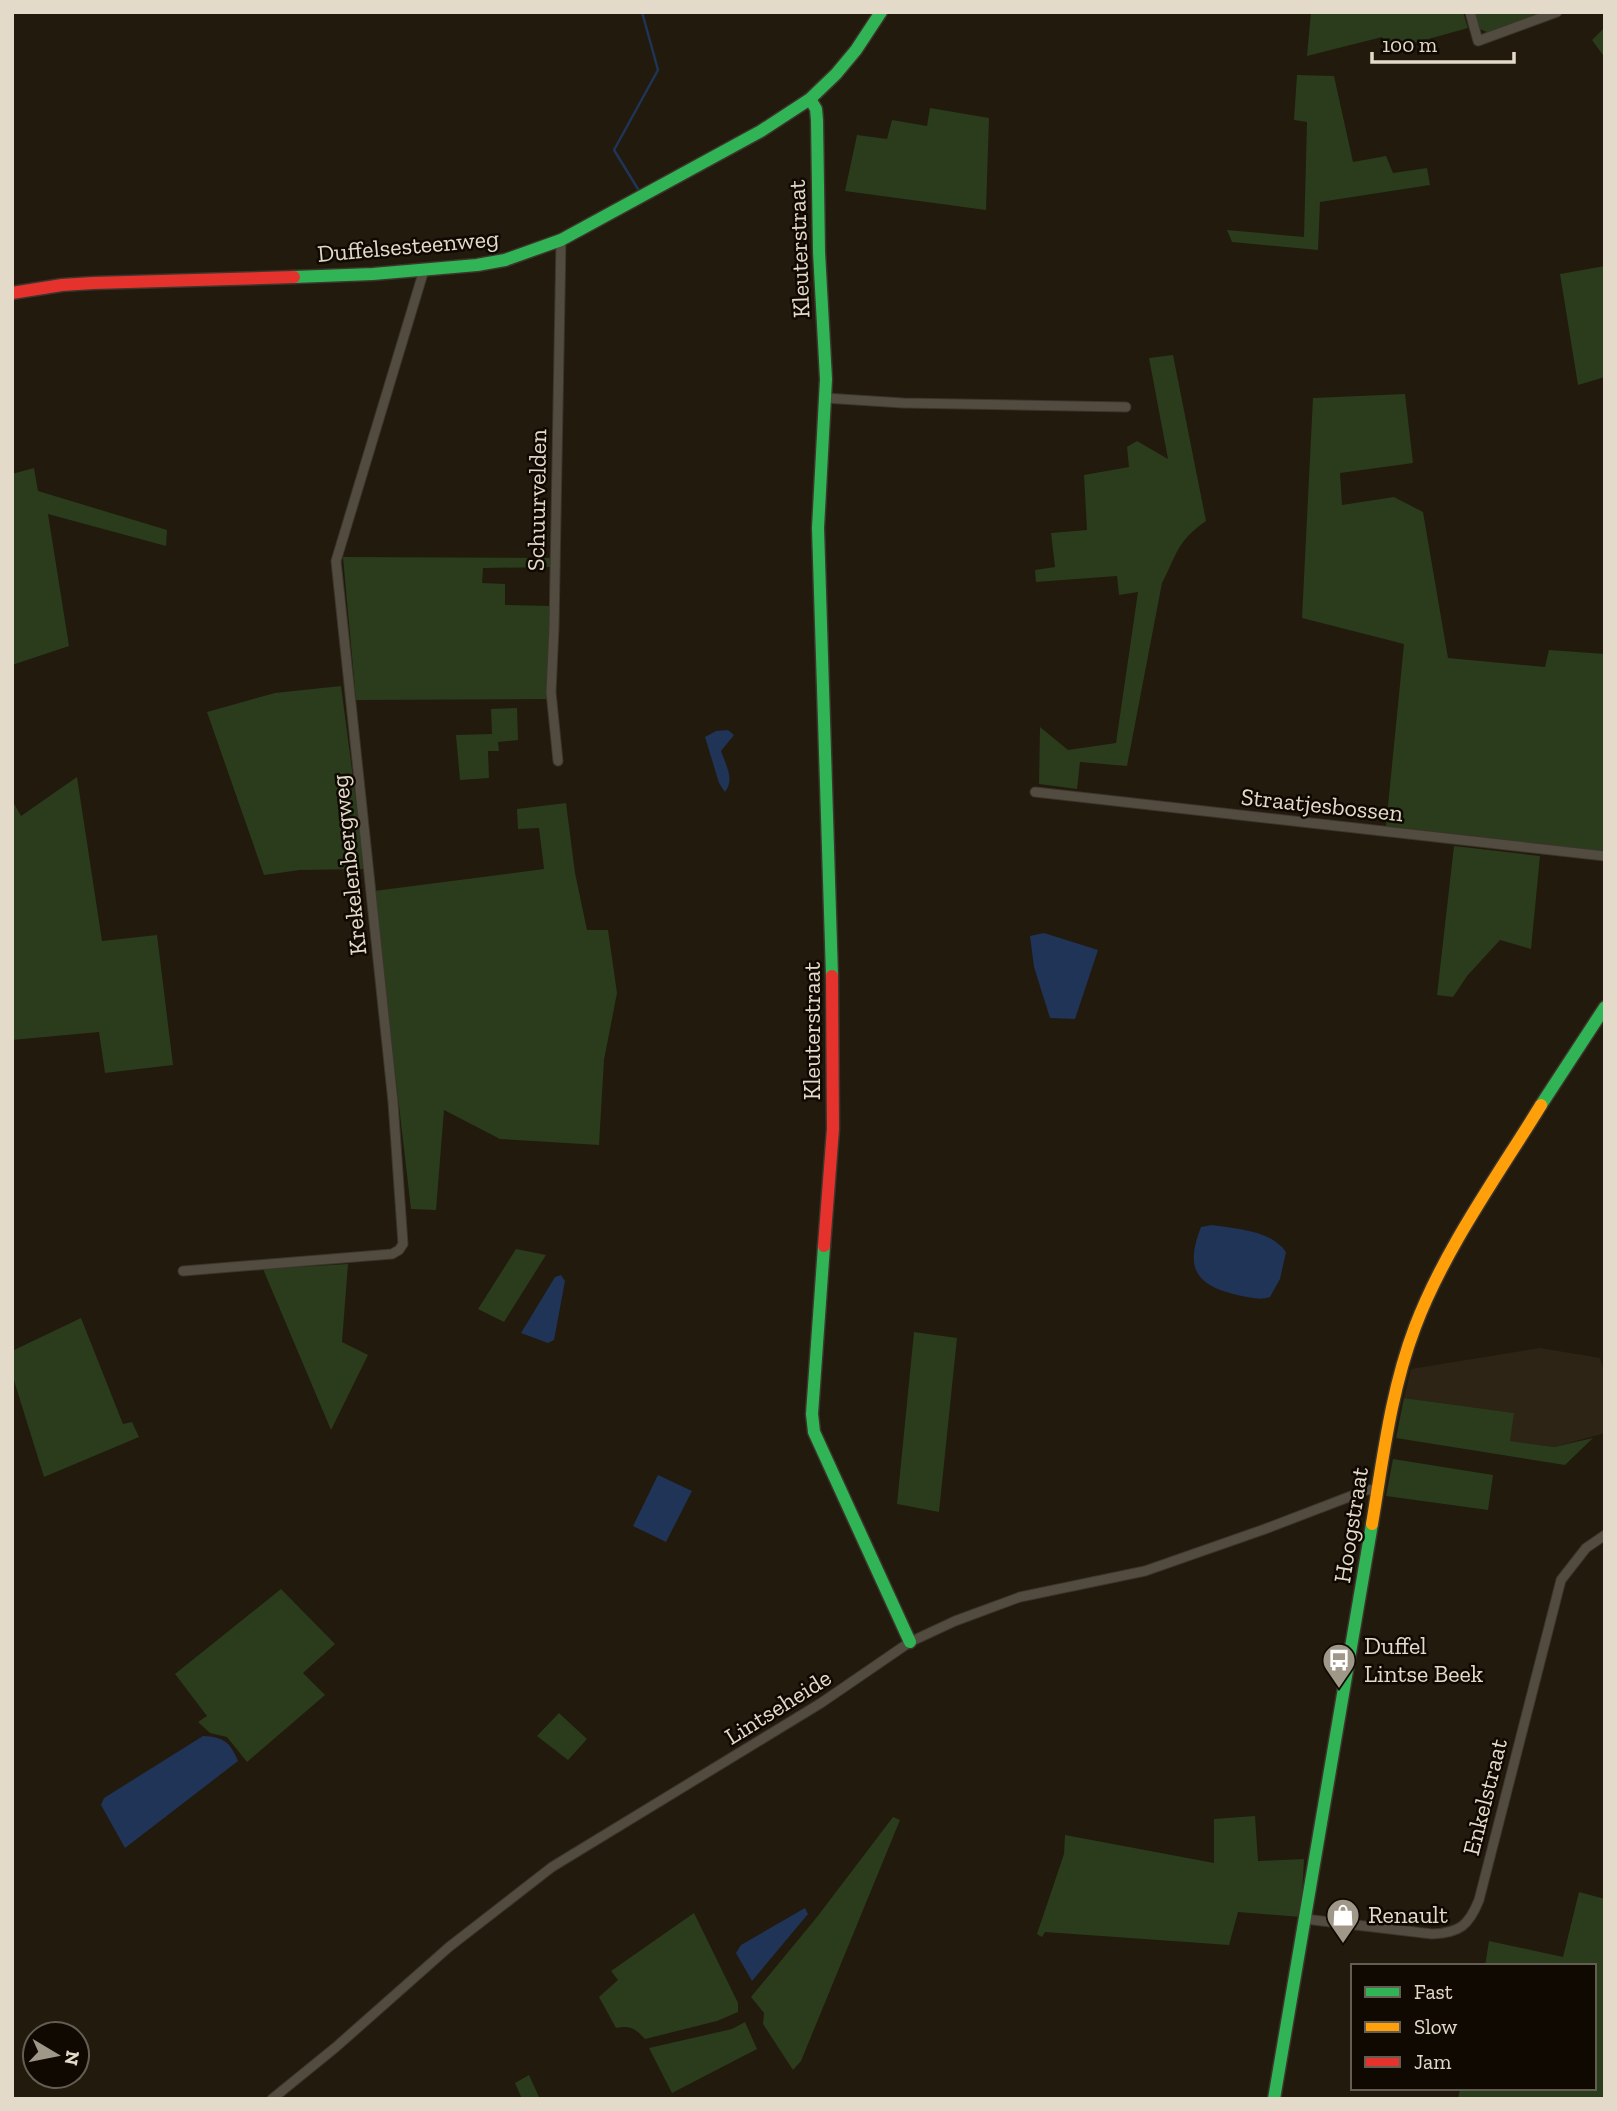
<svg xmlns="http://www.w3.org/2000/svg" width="1617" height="2111" font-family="'Zilla Slab',serif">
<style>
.industrial{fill:#2d2415}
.green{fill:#2a3c1c}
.water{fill:#1f3457}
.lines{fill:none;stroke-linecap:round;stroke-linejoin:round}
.stream{stroke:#1f3457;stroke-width:2.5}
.street-casing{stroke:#3c352c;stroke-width:11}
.fast-casing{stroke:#3c352c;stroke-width:15}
.slow-casing{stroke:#3c352c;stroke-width:15}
.jam-casing{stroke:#3c352c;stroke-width:15}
.street{stroke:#524c40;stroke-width:9}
.fast{stroke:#30b455;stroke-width:12}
.slow{stroke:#ff9f0a;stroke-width:12}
.jam{stroke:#e5322d;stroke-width:12}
.labels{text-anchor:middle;stroke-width:5;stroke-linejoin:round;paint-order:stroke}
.street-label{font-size:24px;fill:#e3daca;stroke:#0f0902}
.poi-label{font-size:24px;fill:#e3daca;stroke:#0f0902;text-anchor:start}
</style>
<rect width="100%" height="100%" fill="#221a0c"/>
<path class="industrial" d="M1540 1348 1600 1358 1605 1375V1433L1554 1447 1509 1441 1513 1413 1404 1398 1411 1369Z"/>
<path class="green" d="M1311 12H1463L1468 28 1385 51 1382 37 1307 56Z
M1471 12H1546L1489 33 1475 27Z
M1605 27V58L1592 40Z
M1297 75 1334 76 1353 162 1386 156 1393 173 1427 168 1430 185 1320 202 1318 250 1232 242 1227 230 1304 237 1307 122 1294 120Z
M930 108 989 118 986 210 845 191 857 135 887 139 892 120 927 126Z
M1605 266V377L1578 385 1560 274Z
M1173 355 1206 521C1176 542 1178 553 1162 583L1127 766 1080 762 1077 789 1039 784 1040 727 1068 750 1116 743 1138 592 1119 595 1117 576 1036 582 1035 570 1055 567 1051 533 1087 530 1084 475 1129 467 1127 447 1137 441 1168 459 1149 358Z
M1405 394 1413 463 1340 473 1342 505 1394 497 1423 512 1448 658 1545 667 1549 650 1605 654V851L1386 826 1404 644 1302 618 1313 398Z
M34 468 38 491 167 530 166 546 48 514 69 646 12 665V474Z
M343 557 551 558 550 567 483 568 482 583 505 584V605L551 606 547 699 356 700Z
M341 686 365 869 300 870 264 875 207 712 275 693Z
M517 708 518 740 498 742 499 751H488L489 778 460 780 456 735 492 734 491 709Z
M77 777 102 941 157 935 173 1065 105 1073 99 1032 12 1040V800L21 816Z
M566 803 575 873 587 930H608L617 993 604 1060 599 1145 500 1139 444 1110 436 1210 411 1209 374 891 544 869 539 828 518 829 517 809Z
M1454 846 1540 856 1531 949 1500 940 1467 976 1453 997 1437 995Z
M516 1249 546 1255 504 1322 478 1309Z
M348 1264 342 1342 368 1355 331 1430 263 1269Z
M81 1318 123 1424 132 1422 139 1437 44 1477 12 1374V1351Z
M914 1332 957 1338 939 1512 897 1504Z
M1404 1398 1514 1413 1510 1441 1554 1447 1593 1438 1565 1465 1396 1438Z
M1393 1459 1493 1475 1488 1510 1386 1496Z
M281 1589 335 1644 303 1673 325 1695 247 1762 227 1737 210 1733 198 1722 207 1716 175 1674Z
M559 1713 587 1739 568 1760 537 1736Z
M1255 1816 1258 1861 1304 1859 1301 1917 1238 1912 1229 1945 1045 1932 1042 1937 1037 1934 1064 1854 1065 1835 1214 1863V1819Z
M893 1817 900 1820 801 2061 793 2070 763 2024 764 2013 751 1997 817 1917Z
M1579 1892 1605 1899V2099H1458L1460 2088H1594V1966H1485L1489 1941 1563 1957Z
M694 1913 738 2003V2012L717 2021 645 2039C636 2029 630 2025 616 2028L599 1997 618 1980 611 1971Z
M745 2022 757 2049 672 2093 649 2048 732 2029Z
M529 2075 540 2099H522L515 2083Z"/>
<path class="water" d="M728 730 734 735 721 751C726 766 735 779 725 792L719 783 705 737 716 731Z
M1044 933 1098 950 1075 1019 1050 1018 1034 967 1030 936Z
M1212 1225C1236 1229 1271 1230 1286 1252L1280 1279 1270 1297C1259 1301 1249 1297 1237 1295 1195 1285 1185 1268 1201 1227Z
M561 1275 565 1281 554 1340 548 1343 521 1333 555 1277Z
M658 1475 692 1491 666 1542 633 1526Z
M203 1736C224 1737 230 1742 238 1761L125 1848 101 1805 104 1798Z
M805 1908 808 1914 752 1981 736 1953 741 1945Z"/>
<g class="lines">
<path class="stream" d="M638 189 614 150 658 70 642 12"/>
<defs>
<path id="street" d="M1470 12 1478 41 1557 12
M825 398 903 403 1126 407
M558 761 551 692 554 628 561 240
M1035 792 1605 856
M183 1271 392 1254 399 1250 403 1244 393 1102 336 561 424 270
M1305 1919 1432 1934C1460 1933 1469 1925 1479 1900L1561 1580 1586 1548 1605 1535
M272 2099 336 2047 449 1947 552 1867 821 1703 910 1642 955 1621 1020 1597 1145 1571 1265 1529 1367 1490 1378 1489"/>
<path id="fast" d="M810 99 816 109 817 120 819 252 826 379 818 528 832 976
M294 277 373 274 477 265 505 260 561 240 761 131 810 99 836 74 856 50 881 12
M1541 1105 1605 1007
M824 1246 812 1414 814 1432 910 1642
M1274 2099 1372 1524"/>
<path id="slow" d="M1372 1524C1383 1458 1391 1390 1415 1327 1444 1250 1498 1175 1541 1105"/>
<path id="jam" d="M12 293 62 285 93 283 294 277
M824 1246 833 1129 832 976"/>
</defs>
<use href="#street" class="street-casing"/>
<use href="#fast" class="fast-casing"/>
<use href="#slow" class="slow-casing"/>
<use href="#jam" class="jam-casing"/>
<use href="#street" class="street"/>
<use href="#fast" class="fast"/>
<use href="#slow" class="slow"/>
<use href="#jam" class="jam"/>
</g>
<defs>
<symbol id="bus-pin" viewBox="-11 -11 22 30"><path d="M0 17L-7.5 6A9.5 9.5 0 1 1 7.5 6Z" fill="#9f9788" stroke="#0f0902"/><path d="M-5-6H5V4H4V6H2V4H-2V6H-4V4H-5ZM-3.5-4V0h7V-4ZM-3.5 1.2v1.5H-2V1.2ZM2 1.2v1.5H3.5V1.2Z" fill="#fff"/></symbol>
<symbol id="shop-pin" viewBox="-11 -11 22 30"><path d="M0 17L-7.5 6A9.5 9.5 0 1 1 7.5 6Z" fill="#9f9788" stroke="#0f0902"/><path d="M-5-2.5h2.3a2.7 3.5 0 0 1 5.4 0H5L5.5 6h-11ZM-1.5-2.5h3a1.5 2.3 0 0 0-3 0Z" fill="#fff"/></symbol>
</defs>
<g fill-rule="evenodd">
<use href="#bus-pin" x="1320" y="1641" width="38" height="52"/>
<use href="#shop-pin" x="1324" y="1896" width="38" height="52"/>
</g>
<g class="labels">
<g class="street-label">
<text transform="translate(408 246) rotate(-5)" y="8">Duffelsesteenweg</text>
<text transform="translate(799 249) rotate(-92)" y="8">Kleuterstraat</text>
<text transform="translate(537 500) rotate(-89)" y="8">Schuurvelden</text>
<text transform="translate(1322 805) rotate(6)" y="8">Straatjesbossen</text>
<text transform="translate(349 865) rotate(-96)" y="8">Krekelenbergweg</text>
<text transform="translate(812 1031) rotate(-90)" y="8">Kleuterstraat</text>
<text transform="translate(1351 1525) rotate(-81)" y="8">Hoogstraat</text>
<text transform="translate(778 1707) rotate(-32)" y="8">Lintseheide</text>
<text transform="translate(1485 1797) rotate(-76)" y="8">Enkelstraat</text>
</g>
<g class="poi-label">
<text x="1364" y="1654">Duffel<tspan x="1364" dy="28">Lintse Beek</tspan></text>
<text x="1368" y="1923">Renault</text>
</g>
</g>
<rect width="1617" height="2111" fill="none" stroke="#e3daca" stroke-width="28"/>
<rect x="1351" y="1964" width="245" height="126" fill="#0f0902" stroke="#645d52" stroke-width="2"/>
<rect x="1365" y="1987" width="35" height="10" fill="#30b455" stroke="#645d52" stroke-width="2"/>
<text x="1414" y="1999" font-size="21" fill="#e3daca">Fast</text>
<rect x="1365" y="2022" width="35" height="10" fill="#ff9f0a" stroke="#645d52" stroke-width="2"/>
<text x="1414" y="2034" font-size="21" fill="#e3daca">Slow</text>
<rect x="1365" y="2057" width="35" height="10" fill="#e5322d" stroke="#645d52" stroke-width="2"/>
<text x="1414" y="2069" font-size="21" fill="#e3daca">Jam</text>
<g transform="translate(56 2055) rotate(100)"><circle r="33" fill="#0f0902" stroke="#645d52" stroke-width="2"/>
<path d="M0-5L12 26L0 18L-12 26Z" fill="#9f9788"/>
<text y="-10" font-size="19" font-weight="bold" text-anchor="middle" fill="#e3daca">N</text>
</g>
<path d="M1372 52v10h142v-10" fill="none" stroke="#e3daca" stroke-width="3.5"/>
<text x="1382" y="52" font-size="21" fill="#e3daca" stroke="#0f0902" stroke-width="5" paint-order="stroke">100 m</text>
</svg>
